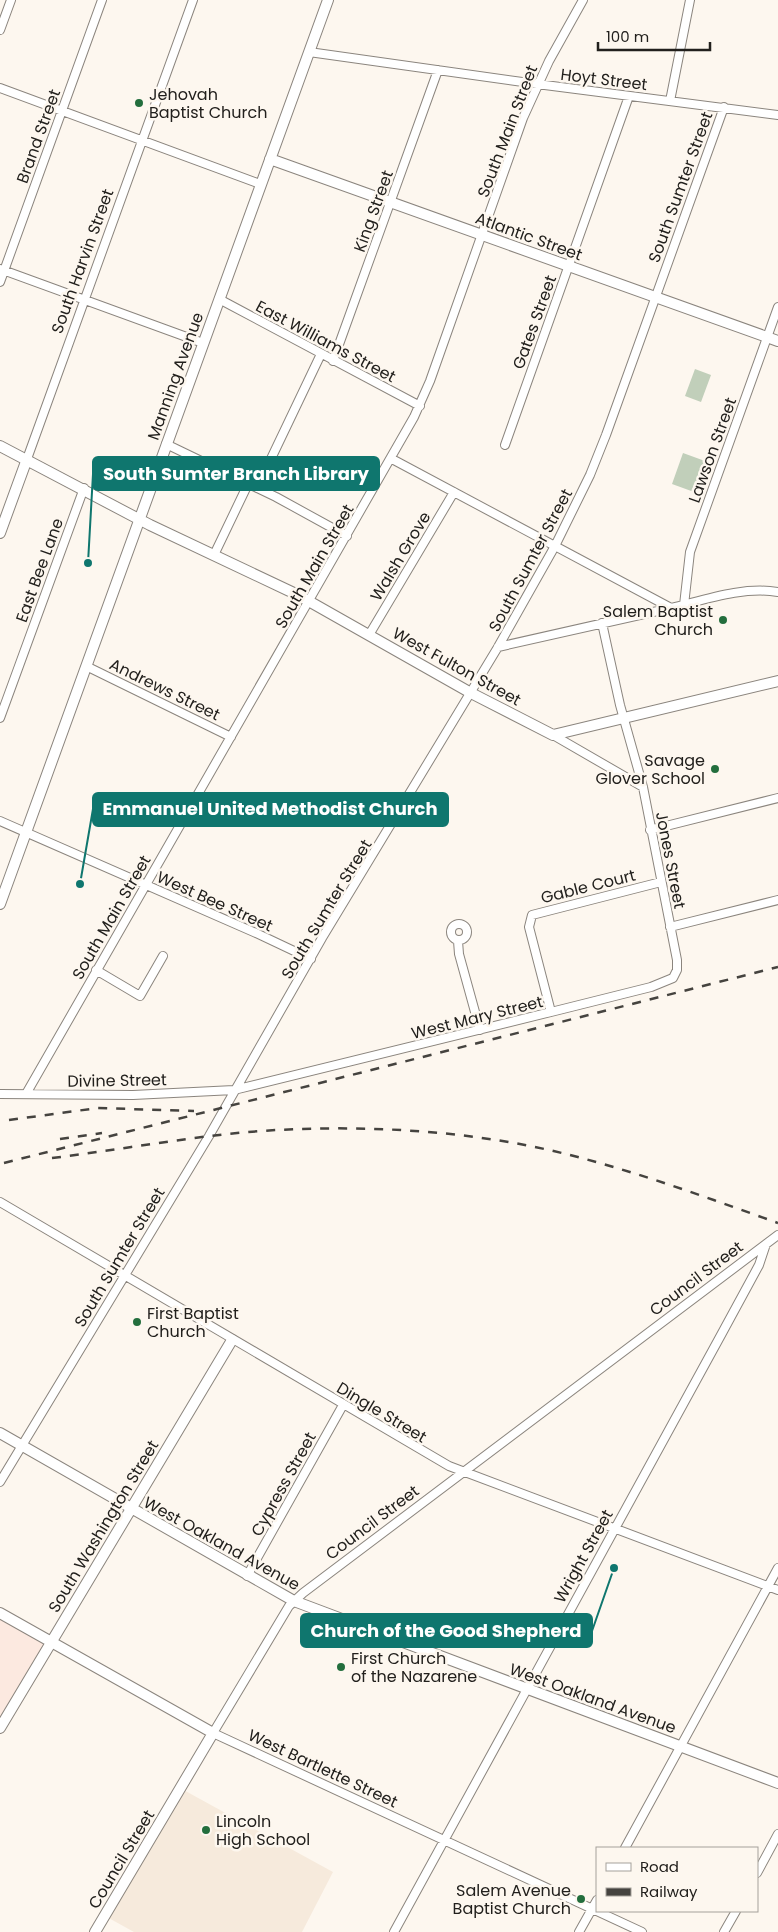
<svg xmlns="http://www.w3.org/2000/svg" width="778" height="1932" font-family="Poppins,sans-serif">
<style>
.commercial{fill:#fce9e0}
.built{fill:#f6eadc}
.green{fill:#c1cfba}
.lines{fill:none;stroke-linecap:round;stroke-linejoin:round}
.street-casing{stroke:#8b857e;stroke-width:10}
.secondary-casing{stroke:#8b857e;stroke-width:12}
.street{stroke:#fff;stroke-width:8}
.secondary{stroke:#fff;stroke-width:10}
.rail{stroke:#45433f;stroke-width:2.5;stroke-dasharray:9 9;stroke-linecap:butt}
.poi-dot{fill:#236e3d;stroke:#fdf7ef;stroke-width:2}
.labels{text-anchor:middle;stroke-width:5;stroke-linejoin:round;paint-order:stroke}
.street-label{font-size:16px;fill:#22201d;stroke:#fdf7ef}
.poi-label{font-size:16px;fill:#22201d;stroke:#fdf7ef;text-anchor:start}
.leader{fill:none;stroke:#0f766e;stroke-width:2}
.callout-dot{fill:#0f766e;stroke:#fdf7ef;stroke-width:2}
.callout{fill:#0f766e;stroke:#0f766e;stroke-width:2}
.callout-label{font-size:18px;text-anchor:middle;font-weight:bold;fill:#fff}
</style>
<rect width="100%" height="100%" fill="#fdf7ef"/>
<path class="commercial" d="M0 1618 45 1645 0 1723Z"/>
<path class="built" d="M180 1788 333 1872 302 1932H134L105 1916Z"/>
<path class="green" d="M695 369 711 375 701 402 685 396Z
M683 453 705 461 694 492 672 484Z"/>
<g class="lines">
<defs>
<path id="street" d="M0 30 11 0
M309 52 537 84 778 115
M0 88 260 184
M670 101 690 0
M0 269 203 343
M0 282 102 0
M219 299 420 406
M333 361 438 70
M166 444 276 497 347 536
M505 445 629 96
M27 459 193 0
M392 459 671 608C704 600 743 586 778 592
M257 488 321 354
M214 555 248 484
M684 605 690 552 778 307
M369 635 454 492
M498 647 671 608
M86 666 231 737
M0 718 84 488
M553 735 643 787
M0 821 256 933 311 959
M650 830 778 798
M451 932a8 8 0 1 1 16 0a8 8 0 1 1-16 0Z
M670 927 778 900
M458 941 459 954 480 1030
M96 970 140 996 163 956
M551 1012 529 927 532 915 661 882
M0 1094 133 1095 234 1090 551 1012 651 987 673 978 677 970V960L643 787 620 705 602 623
M26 1094 414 417 430 381 523 118 549 61 583 0
M0 1202 449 1466 778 1590
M0 1482 209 1136 322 938 498 647 555 546 590 475 606 435 724 107
M247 1576 343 1405
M625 1848 778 1568
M757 1873 778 1834
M394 1932 721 1335 759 1265 766 1244
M579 1932 597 1900
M642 1932 213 1733 289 1606 303 1593 778 1235
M724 1932 736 1911"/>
<path id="secondary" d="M270 159 778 341
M0 446 150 525 298 595 471 693 553 735 778 681
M0 533 27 459
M0 904 328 0
M0 1433 294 1601 778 1783
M0 1613 213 1733 95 1932
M0 1728 232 1340"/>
</defs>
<use href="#street" class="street-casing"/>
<use href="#secondary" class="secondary-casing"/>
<use href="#street" class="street"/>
<use href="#secondary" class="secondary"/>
<path class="rail" d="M9 1120 98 1108 194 1111
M60 1139 102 1133
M52 1158C127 1149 202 1134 277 1130 372 1125 473 1131 566 1154 638 1172 708 1198 778 1223
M4 1163 778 967"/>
</g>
<g class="poi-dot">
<circle cx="139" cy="103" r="5"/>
<circle cx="723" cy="620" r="5"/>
<circle cx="715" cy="769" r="5"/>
<circle cx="137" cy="1322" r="5"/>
<circle cx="341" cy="1667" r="5"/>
<circle cx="206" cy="1830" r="5"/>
<circle cx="581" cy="1899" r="5"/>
</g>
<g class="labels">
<g class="street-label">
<text transform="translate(604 79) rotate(7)" y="6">Hoyt Street</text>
<text transform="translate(507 131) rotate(-69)" y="6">South Main Street</text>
<text transform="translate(38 136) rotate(-70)" y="6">Brand Street</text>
<text transform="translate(680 187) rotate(-70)" y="6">South Sumter Street</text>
<text transform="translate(373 211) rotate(-70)" y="6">King Street</text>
<text transform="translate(529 236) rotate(20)" y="6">Atlantic Street</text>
<text transform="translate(82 261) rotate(-70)" y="6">South Harvin Street</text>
<text transform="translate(534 322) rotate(-70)" y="6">Gates Street</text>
<text transform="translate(326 341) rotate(28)" y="6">East Williams Street</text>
<text transform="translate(175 376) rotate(-70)" y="6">Manning Avenue</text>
<text transform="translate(712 450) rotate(-70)" y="6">Lawson Street</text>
<text transform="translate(400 556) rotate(-59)" y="6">Walsh Grove</text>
<text transform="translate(530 560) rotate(-62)" y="6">South Sumter Street</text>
<text transform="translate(314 566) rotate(-60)" y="6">South Main Street</text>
<text transform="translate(39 570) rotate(-70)" y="6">East Bee Lane</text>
<text transform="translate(457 666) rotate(29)" y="6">West Fulton Street</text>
<text transform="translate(165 689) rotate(26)" y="6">Andrews Street</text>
<text transform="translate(671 860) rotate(79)" y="6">Jones Street</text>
<text transform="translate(588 886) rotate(-14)" y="6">Gable Court</text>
<text transform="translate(215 901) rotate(24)" y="6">West Bee Street</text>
<text transform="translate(326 909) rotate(-59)" y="6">South Sumter Street</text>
<text transform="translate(111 917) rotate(-60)" y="6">South Main Street</text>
<text transform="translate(477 1017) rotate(-14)" y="6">West Mary Street</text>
<text transform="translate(117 1080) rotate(-1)" y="6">Divine Street</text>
<text transform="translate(119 1257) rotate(-59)" y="6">South Sumter Street</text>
<text transform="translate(696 1278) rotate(-37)" y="6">Council Street</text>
<text transform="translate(382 1412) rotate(31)" y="6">Dingle Street</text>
<text transform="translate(283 1484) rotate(-61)" y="6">Cypress Street</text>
<text transform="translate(372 1522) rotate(-37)" y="6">Council Street</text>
<text transform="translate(103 1526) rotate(-59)" y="6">South Washington Street</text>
<text transform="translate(222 1543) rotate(29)" y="6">West Oakland Avenue</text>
<text transform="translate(583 1556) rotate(-61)" y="6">Wright Street</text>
<text transform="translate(593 1698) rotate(20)" y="6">West Oakland Avenue</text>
<text transform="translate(323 1768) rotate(25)" y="6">West Bartlette Street</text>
<text transform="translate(121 1859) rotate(-59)" y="6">Council Street</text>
</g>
<g class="poi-label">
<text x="149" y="100">Jehovah<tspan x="149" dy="18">Baptist Church</tspan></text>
<text x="713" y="617" text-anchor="end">Salem Baptist<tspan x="713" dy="18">Church</tspan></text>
<text x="705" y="766" text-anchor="end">Savage<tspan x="705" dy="18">Glover School</tspan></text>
<text x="147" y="1319">First Baptist<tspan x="147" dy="18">Church</tspan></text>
<text x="351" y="1664">First Church<tspan x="351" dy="18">of the Nazarene</tspan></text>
<text x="216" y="1827">Lincoln<tspan x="216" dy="18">High School</tspan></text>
<text x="571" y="1896" text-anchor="end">Salem Avenue<tspan x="571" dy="18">Baptist Church</tspan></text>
</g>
</g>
<path class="leader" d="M88 563L93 474M80 884L93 809M614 1568L592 1631"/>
<g class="callout-dot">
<circle cx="88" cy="563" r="5"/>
<circle cx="80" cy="884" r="5"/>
<circle cx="614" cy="1568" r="5"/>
</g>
<g class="callout">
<rect x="93" y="457" width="286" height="33" rx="5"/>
<rect x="93" y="793" width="355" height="33" rx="5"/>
<rect x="301" y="1614" width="291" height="33" rx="5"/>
</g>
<g class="callout-label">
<text x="236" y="480">South Sumter Branch Library</text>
<text x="270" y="815">Emmanuel United Methodist Church</text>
<text x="446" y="1637">Church of the Good Shepherd</text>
</g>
<rect x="596" y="1847" width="162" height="65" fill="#fdf7ef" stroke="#a5a19b"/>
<rect x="606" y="1863" width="25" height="8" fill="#ffffff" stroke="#a5a19b"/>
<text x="640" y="1872" font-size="15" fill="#22201d">Road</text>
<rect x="606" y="1888" width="25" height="8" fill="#45433f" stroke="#a5a19b"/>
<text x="640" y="1897" font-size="15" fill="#22201d">Railway</text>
<path d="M598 42v8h112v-8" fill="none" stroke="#22201d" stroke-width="2.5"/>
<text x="606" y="42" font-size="15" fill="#22201d" stroke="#fdf7ef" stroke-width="4" paint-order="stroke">100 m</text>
</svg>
